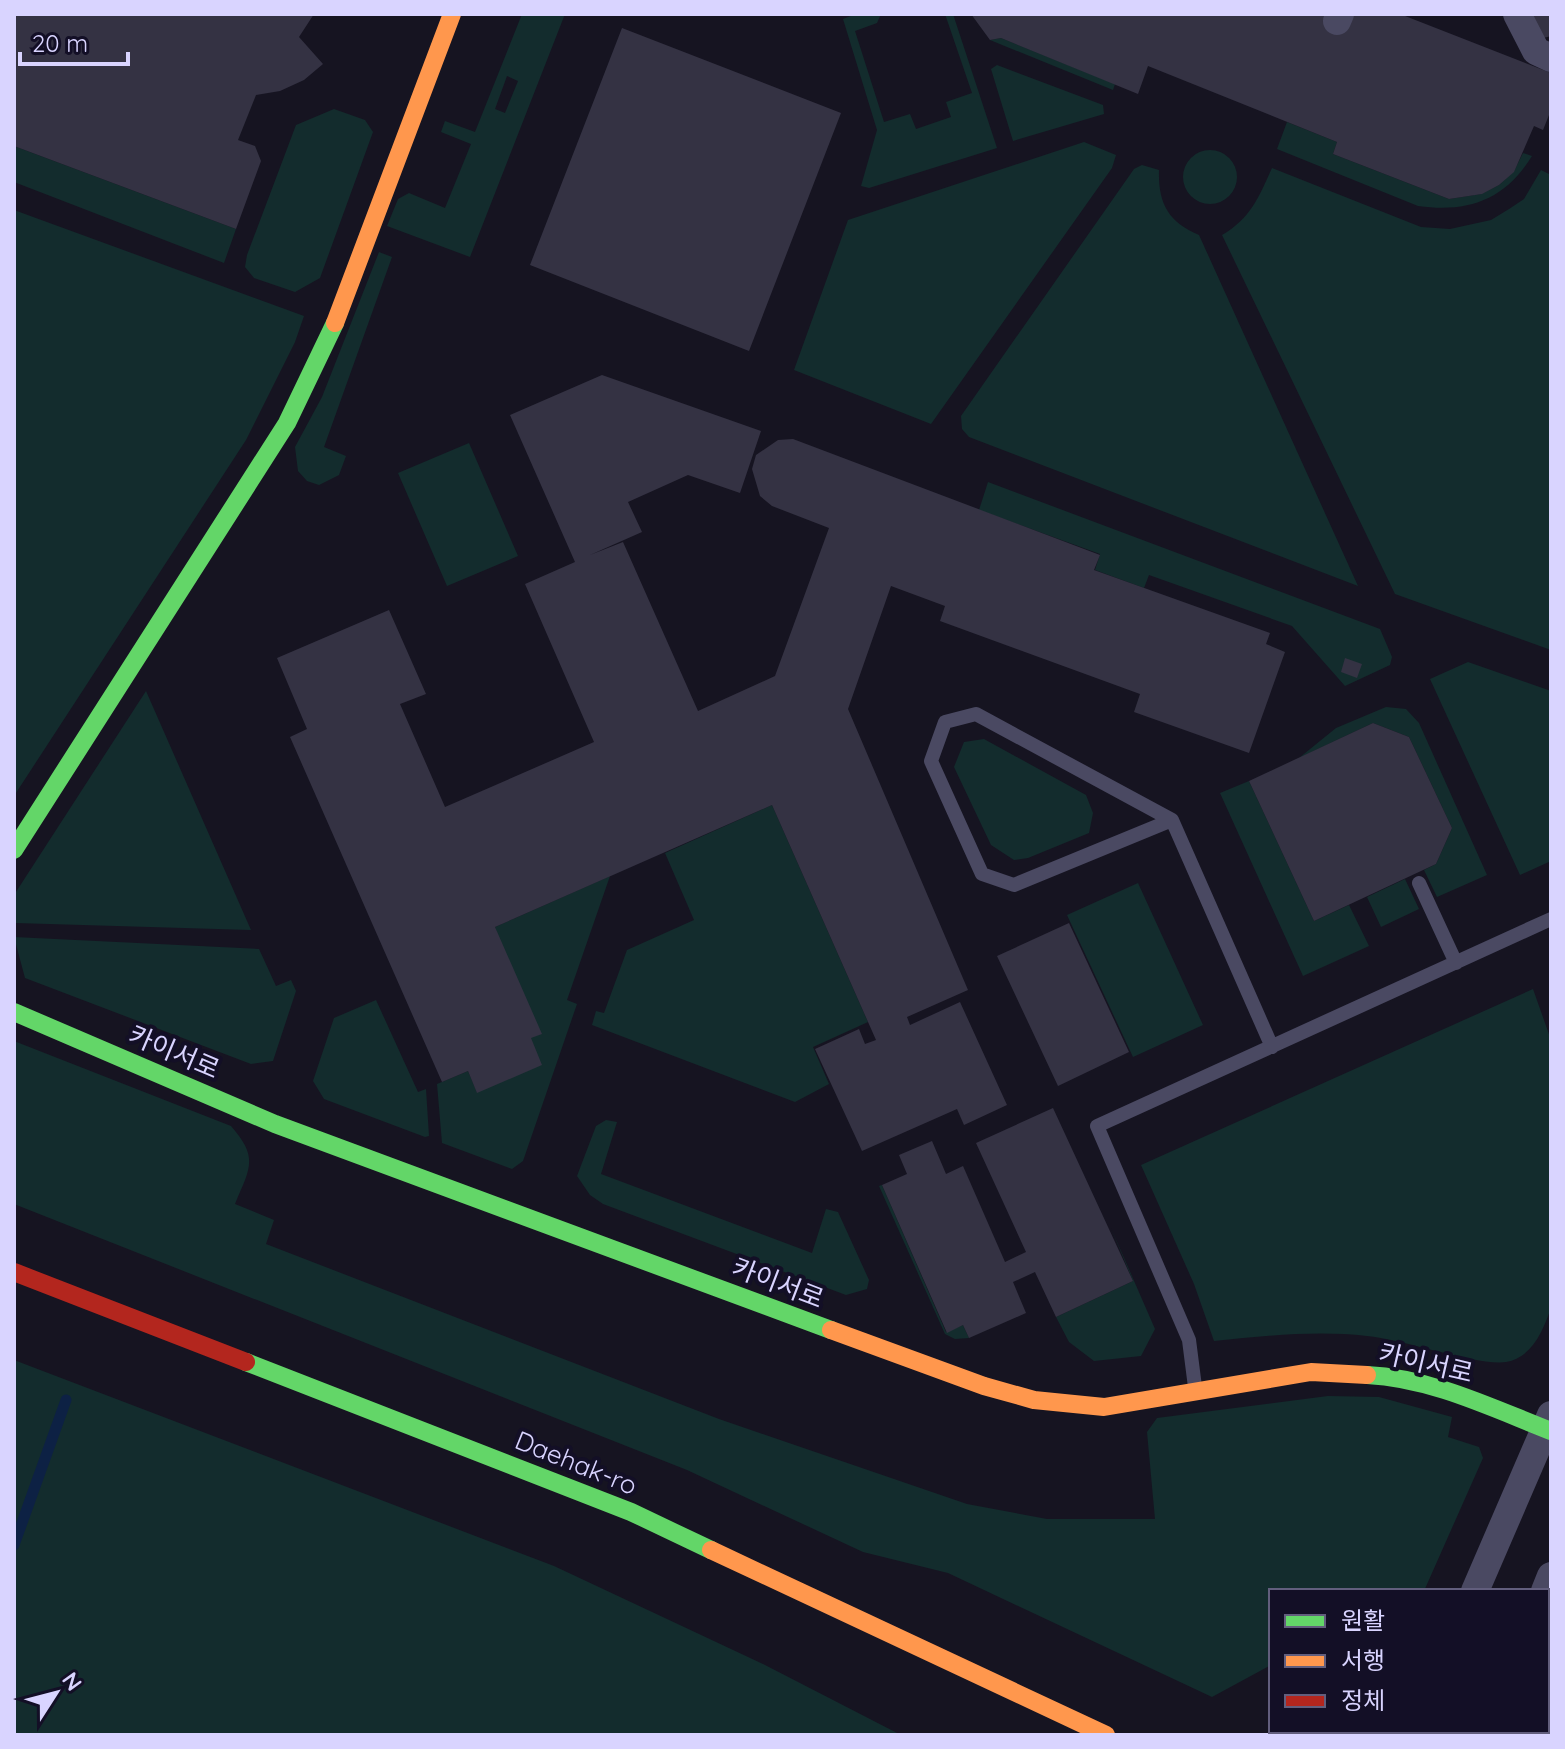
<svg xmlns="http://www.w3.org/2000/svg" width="1565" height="1749" font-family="Quicksand,'Noto Sans KR',sans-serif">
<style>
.green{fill:#132c2d;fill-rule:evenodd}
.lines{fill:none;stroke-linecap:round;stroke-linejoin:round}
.stream{stroke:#0d2144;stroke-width:11}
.building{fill:#343243}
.lane{stroke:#4a4962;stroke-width:14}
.street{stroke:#4a4962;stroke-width:28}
.fast{stroke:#63d668;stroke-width:18}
.slow{stroke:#ff974d;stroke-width:18}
.jam{stroke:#b3261e;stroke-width:18}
.labels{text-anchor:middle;stroke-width:8;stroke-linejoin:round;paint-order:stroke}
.street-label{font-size:26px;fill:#d9d4ff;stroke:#130f26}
</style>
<rect width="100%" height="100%" fill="#161421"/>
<path class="green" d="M522 14H565L470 257 387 226 398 199 409 193 445 208 471 144 441 132 445 121 475 132ZM507 76 518 81 505 113 495 109Z
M856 14H881L877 23 855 31 884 122 910 114 916 129 951 117 946 102 972 93 945 14H953L997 148 869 188 861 186 877 130 843 19Z
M1001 38 1115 84 1113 90 990 40Z
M997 65 1103 105 1104 114 1013 141 991 69Z
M334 109 365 120 373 132 320 278 295 292 254 278 245 267 247 255 296 125Z
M1287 122 1337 142 1333 154 1449 199 1481 194 1499 185 1514 171 1523 153 1532 156C1505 200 1468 213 1418 206L1277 149Z
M1084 142 1116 155 1112 168 931 424 794 370 848 220Z
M14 146 236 229 224 263 14 182Z
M1183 177a27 27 0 1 1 54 0a27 27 0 1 1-54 0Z
M1142 165 1159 170C1158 203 1168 222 1199 235L1358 586 969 437 962 429 961 416 1134 169Z
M1272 168 1421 227 1450 229 1491 220 1509 209 1524 199 1541 170 1551 175V650L1395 594 1222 235C1250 219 1259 197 1272 168Z
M14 210 304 316 295 342 246 440 14 796Z
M379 252 392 257 324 447 346 456 339 475 319 485 307 481 298 471 295 447 322 397Z
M469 443 518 556 447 586 398 473Z
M988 482 1380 629 1392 657 1390 665 1345 686 1292 626 1149 575 1144 588 1095 570 1100 554 979 510Z
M1468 662 1551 691V861L1520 875 1430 679Z
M146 691 251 930 15 923 14 895Z
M1386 707 1406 709 1419 723 1487 875 1437 897 1424 870 1436 864 1452 828 1409 737 1373 723 1299 758 1336 728Z
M984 739 1086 795 1093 813 1089 833 1028 858 1014 860 991 845 954 767 964 742Z
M1249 781 1314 921 1349 905 1369 946 1303 976 1220 793Z
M772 805 868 1022 813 1047 829 1084 795 1102 592 1025 596 1011 604 1013 627 950 694 920 665 853Z
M610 876 567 1000 577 1004 523 1161 512 1169 442 1143 437 1084 468 1071 477 1092 531 1038 495 927Z
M1405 879 1419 909 1381 927 1367 897Z
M1138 883 1203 1025 1133 1057 1067 915Z
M14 937 259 949 276 986 291 980 296 991 273 1061 251 1064 25 978Z
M1533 989 1551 1040V1308C1543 1330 1533 1357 1506 1362 1477 1366 1402 1339 1367 1336 1316 1330 1265 1336 1214 1341L1194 1284 1141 1165Z
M376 1000 418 1092 426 1089 429 1136 425 1137 324 1099 313 1081 334 1018Z
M14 1041 231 1126C259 1158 250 1168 235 1204L274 1220 266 1244 719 1419 967 1504 1047 1519H1155L1147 1432 1157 1418 1328 1396 1379 1397 1452 1417 1448 1437 1479 1447 1483 1458 1424 1591H1271V1665L1212 1697 948 1573 863 1552 687 1470 14 1204Z
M606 1120 617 1122 601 1174 812 1253 826 1209 838 1212 869 1280 867 1289 846 1295 603 1204 590 1195 577 1176 596 1126Z
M882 1185 946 1332 963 1325 969 1338 955 1339 945 1334 879 1186Z
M1111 1228 1155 1329 1141 1356 1094 1361 1069 1342 1056 1317 1133 1281Z
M14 1360 554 1566 765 1665 901 1735H14Z"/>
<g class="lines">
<path class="stream" d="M14 1545 66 1400"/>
</g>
<path class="building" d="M14 14H314L299 37 323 64 304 80 280 91 256 95 238 140 255 146 261 161 236 229 14 146Z
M971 14H1319L1347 25 1352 14H1400L1551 73V110L1543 130 1534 126 1514 172 1499 185 1482 194 1449 199 1333 154 1337 142 1148 66 1138 94 1001 38 990 40Z
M1525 14H1551V36L1536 40Z
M622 28 841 113 749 351 530 265Z
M602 375 761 431 740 493 688 475 628 502 642 532 590 555 623 542 698 711 775 676 829 528 772 506 760 496 752 469 756 455 778 440 793 439 1100 555 1094 570 1270 633 1266 644 1285 652 1249 753 1134 712 1140 694 940 621 945 606 891 586 848 709 968 990 907 1017 910 1025 960 1002 1007 1105 964 1125 957 1109 862 1151 815 1049 859 1029 865 1044 876 1040 772 805 495 927 542 1034 531 1038 542 1065 477 1093 468 1071 442 1082 290 737 307 729 277 658 389 610 426 694 400 704 445 807 594 742 525 584 575 562 510 415Z
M1345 658 1362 664 1357 678 1341 672Z
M1373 723 1409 737 1452 828 1436 864 1314 921 1249 781Z
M1069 923 1129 1052 1058 1086 997 956Z
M1053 1108 1133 1281 1056 1317 1035 1272 1013 1282 1026 1313 969 1338 963 1325 947 1333 882 1185 907 1174 899 1155 932 1141 946 1174 963 1166 1005 1262 1026 1252 976 1143Z"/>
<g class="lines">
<path class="lane" d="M1172 820 1014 885 982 874 931 761 945 722 976 714 1172 820 1272 1047
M1419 883 1456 963
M1195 1387 1189 1340 1097 1126 1551 919"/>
<path class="street" d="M1517 14 1536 51 1551 58
M1337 21 1340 14
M1475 1591 1551 1415
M1545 1591 1551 1576
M1349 1735 1362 1731
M1415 1735 1417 1731
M1493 1735 1494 1731"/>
<path class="fast" d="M14 850 287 423 335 323
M14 1012 275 1124 831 1330
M246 1362 631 1512 711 1550
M1367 1375C1431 1378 1492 1408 1551 1431"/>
<path class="slow" d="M335 323 452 14
M831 1330 984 1386 1034 1400 1104 1407 1311 1372 1367 1375
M711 1550 1106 1735"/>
<path class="jam" d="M14 1272 246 1362"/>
</g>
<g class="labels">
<g class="street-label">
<text transform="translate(174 1052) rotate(23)" y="9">카이서로</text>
<text transform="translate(778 1283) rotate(21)" y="9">카이서로</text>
<text transform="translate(1426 1363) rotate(13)" y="9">카이서로</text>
<text transform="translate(576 1463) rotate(22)" y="9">Daehak-ro</text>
</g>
</g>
<rect width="1565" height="1749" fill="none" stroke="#d9d4ff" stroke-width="32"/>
<rect x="1269" y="1589" width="280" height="144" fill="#130f26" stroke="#625e7d" stroke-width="2"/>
<rect x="1285" y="1615" width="40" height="12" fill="#63d668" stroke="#625e7d" stroke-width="2"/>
<text x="1341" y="1629" font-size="24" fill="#d9d4ff">원활</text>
<rect x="1285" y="1655" width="40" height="12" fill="#ff974d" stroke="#625e7d" stroke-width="2"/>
<text x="1341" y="1669" font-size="24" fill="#d9d4ff">서행</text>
<rect x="1285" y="1695" width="40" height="12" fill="#b3261e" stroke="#625e7d" stroke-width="2"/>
<text x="1341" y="1709" font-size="24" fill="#d9d4ff">정체</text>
<g transform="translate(56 1693) rotate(54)" stroke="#130f26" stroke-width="6" paint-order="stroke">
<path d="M0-6L14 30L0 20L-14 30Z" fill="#d9d4ff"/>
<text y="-12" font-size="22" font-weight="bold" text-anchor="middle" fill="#d9d4ff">N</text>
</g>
<path d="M20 52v12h108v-12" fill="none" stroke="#d9d4ff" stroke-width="4"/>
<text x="32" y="52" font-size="24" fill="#d9d4ff" stroke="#130f26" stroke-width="6" paint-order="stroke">20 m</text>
</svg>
